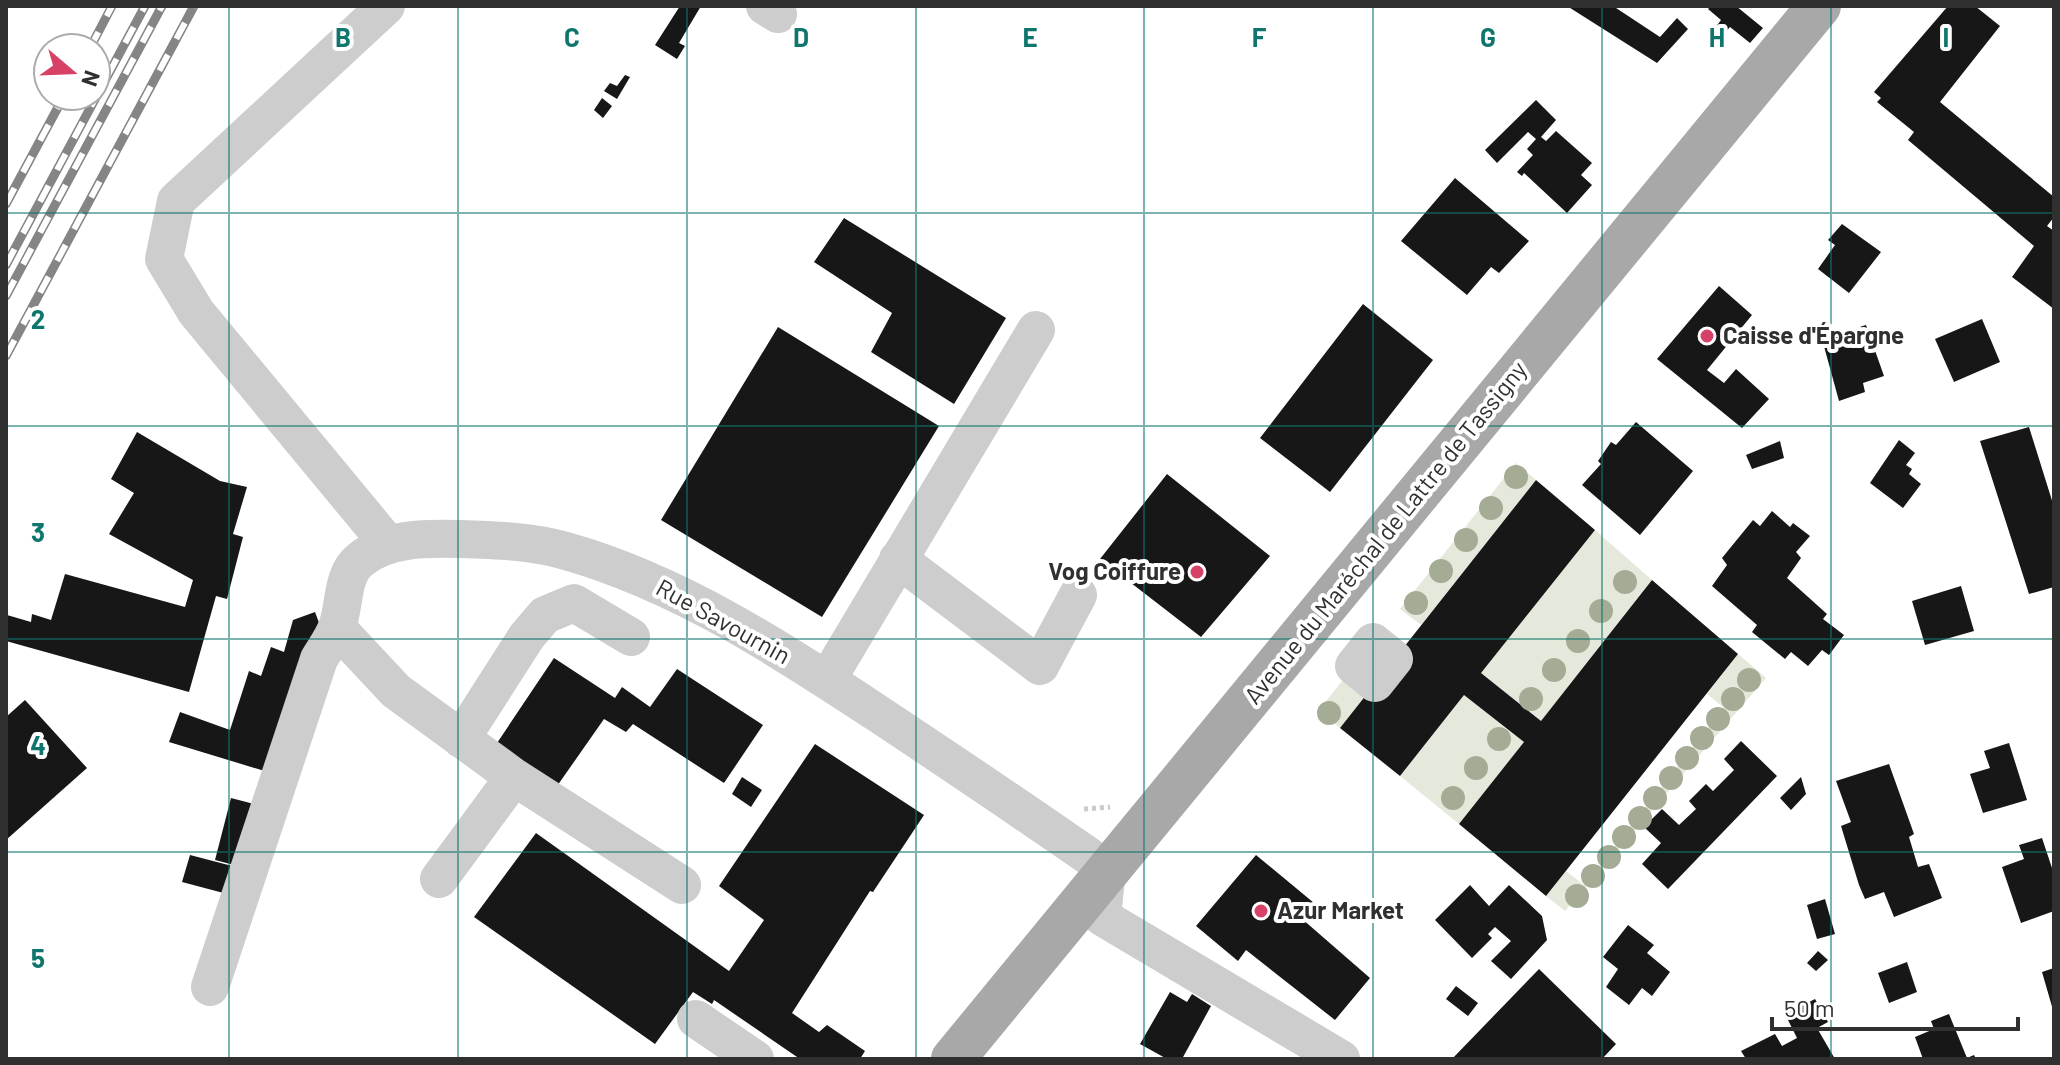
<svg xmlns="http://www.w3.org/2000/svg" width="2060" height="1065" font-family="Barlow,sans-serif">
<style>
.green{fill:#e5e9dc}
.building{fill:#171717}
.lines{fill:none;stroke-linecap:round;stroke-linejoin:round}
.path{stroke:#cacaca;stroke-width:5;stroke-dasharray:4 4;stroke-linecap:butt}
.minor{stroke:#cdcdcd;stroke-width:38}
.major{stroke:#a8a8a8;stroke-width:44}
.rail-casing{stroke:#858585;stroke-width:9}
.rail{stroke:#fff;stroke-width:6;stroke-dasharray:18;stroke-linecap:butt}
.tree{fill:#a4ac96}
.grid{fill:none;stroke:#0f766e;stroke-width:2;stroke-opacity:0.55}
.poi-dot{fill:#d84167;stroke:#fff;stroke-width:3}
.labels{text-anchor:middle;stroke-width:8;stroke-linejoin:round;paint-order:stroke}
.poi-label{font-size:24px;font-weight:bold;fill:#303030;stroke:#fff;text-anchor:start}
.street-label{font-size:24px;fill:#303030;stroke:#fff}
.grid-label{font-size:26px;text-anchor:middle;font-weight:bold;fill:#0f766e;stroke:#fff;stroke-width:8;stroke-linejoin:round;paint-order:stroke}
</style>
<rect width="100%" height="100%" fill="#fff"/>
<path class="green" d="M1516 463 1536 480 1421 625 1400 609Z
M1595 530 1652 580 1541 721 1481 673Z
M1738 654 1766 678 1565 911 1546 896 1566 871 1584 885 1724 708 1707 694Z
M1354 666 1375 683 1340 728 1319 710Z
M1464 695 1524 742 1459 824 1400 776Z"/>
<path class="building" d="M680 6H701L679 43 685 46 677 59 655 45Z
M1567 6H1613L1660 37 1677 18 1688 29 1657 63Z
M1711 6H1736L1763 28 1750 43 1730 27 1723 35 1715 28 1721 20 1708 9Z
M1948 6H1975L2000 26 1940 102 2054 197V217L2047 226 2054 231V309L2012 277 2034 246 1908 140 1914 132 1877 102 1881 98 1874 92Z
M625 75 630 77 617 99 604 91 610 83 617 86Z
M602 98 612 106 603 118 594 110Z
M1536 100 1556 120 1541 137 1546 141 1556 131 1592 163 1581 175 1592 185 1567 213 1524 173 1522 176 1517 172 1533 155 1527 149 1536 139 1528 132 1497 163 1485 150Z
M1455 178 1529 241 1499 273 1491 267 1467 295 1401 241Z
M844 218 1006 318 954 404 871 352 892 313 814 262Z
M1842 224 1881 252 1849 293 1818 269 1835 245 1828 240Z
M1719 286 1752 315 1707 370 1724 383 1736 369 1769 399 1742 428 1657 359Z
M1363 304 1433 360 1330 492 1260 438Z
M1982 319 2000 362 1954 382 1935 339Z
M1866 325 1884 376 1863 383 1865 392 1839 401 1822 339Z
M778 327 939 426 822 617 661 520Z
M1636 422 1693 471 1640 535 1582 485 1601 464 1598 461 1611 442 1616 445Z
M2029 427 2054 507V587L2029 594 1980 441Z
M137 432 220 481 247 487 233 534 243 537 227 599 216 596 189 692 6 641 7 615 31 622 32 614 51 620 65 574 185 607 193 580 109 534 134 493 111 479Z
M1899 440 1915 453 1906 465 1912 469 1909 474 1921 484 1903 508 1870 483Z
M1780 441 1784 458 1752 469 1746 455Z
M1167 474 1270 556 1201 637 1100 559Z
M1536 480 1595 530 1481 673 1541 721 1652 580 1738 654 1546 896 1459 824 1524 742 1464 695 1400 776 1340 728Z
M1772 511 1790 527 1793 523 1810 536 1796 552 1801 558 1787 578 1827 614 1823 619 1844 635 1829 655 1822 650 1808 666 1791 652 1785 659 1752 632 1757 625 1712 586 1727 565 1722 558 1753 520 1760 526Z
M1961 586 1974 631 1925 645 1912 601Z
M315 612 321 628 271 773 169 742 180 712 230 730 249 671 261 676 271 647 284 652 293 620Z
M554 658 615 698 622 687 650 707 677 669 763 725 724 783 633 724 626 732 604 719 555 789 493 749Z
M25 700 87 768 6 840V717Z
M1741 741 1777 776 1668 889 1642 864 1661 843 1644 827 1662 809 1679 825 1696 809 1689 801 1706 784 1713 791 1734 770 1724 759Z
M2009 743 2027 800 1983 813 1970 774 1990 768 1984 751Z
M815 744 924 815 873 892 870 891 792 1013 819 1032 827 1025 865 1051 860 1059H800L714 1000 712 1004 693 992 655 1044 474 917 536 833 729 971 764 920 719 886Z
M1889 764 1914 834 1909 837 1918 867 1929 864 1942 898 1894 917 1884 892 1865 899 1859 885 1841 826 1851 822 1836 781Z
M742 777 762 790 751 807 732 794Z
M1801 777 1806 794 1791 810 1780 798Z
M231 798 254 804 238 866 215 860Z
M2042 838 2054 874V911L2021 923 2002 867 2024 859 2019 845Z
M190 855 236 867 231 895 182 882Z
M1256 855 1314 903 1301 918 1370 978 1335 1020 1246 950 1238 961 1196 926Z
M1470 885 1489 906 1509 885 1542 916 1547 940 1511 979 1491 961 1511 941 1495 927 1488 934 1492 938 1472 958 1435 920Z
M1825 899 1835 934 1817 939 1807 905Z
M1628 925 1654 945 1647 953 1670 972 1652 996 1642 988 1629 1005 1606 987 1618 969 1603 957Z
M1818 951 1828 960 1816 971 1807 963Z
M1907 962 1917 992 1889 1003 1878 973Z
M2054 968V1010H2053L2042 972Z
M1539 969 1616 1044 1602 1059H1452Z
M1456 986 1478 1003 1468 1016 1446 999Z
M1170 992 1187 1002 1192 994 1211 1006 1182 1059H1167L1140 1044Z
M1815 999 1828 1022 1817 1028 1835 1059H1746L1741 1051 1775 1034 1782 1046 1797 1038 1785 1014Z
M1949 1014 1967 1058 1974 1055 1976 1059H1923L1915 1037 1934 1029 1931 1021Z"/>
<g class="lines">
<path class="path" d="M1084 809 1110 807"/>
<path class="minor" d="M386 6 176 201 164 259 196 312 388 544
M765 6 778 14
M898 559 1040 666 1078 595
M337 628 396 691 514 777 439 879
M1373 642 1394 659 1375 683 1354 666Z
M827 680 1036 330
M461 739 527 636 545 615 574 603 631 637
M514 777 682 885
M210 987 319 659C325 649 333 638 337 627 345 607 341 575 360 560 386 538 426 538 458 539 494 540 532 541 566 551 679 583 780 649 877 713 954 764 1031 816 1107 869L1102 917 1341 1059
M696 1019 755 1059"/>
<path class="major" d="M953 1059 1819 6"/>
<defs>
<path id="rail" d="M90 48 112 6
M6 204 64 96
M6 265 145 6
M6 296 162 6
M6 356 194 6"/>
</defs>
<use href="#rail" class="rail-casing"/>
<use href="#rail" class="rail"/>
</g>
<g class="tree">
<circle cx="1516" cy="477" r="12"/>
<circle cx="1491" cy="508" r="12"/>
<circle cx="1466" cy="540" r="12"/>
<circle cx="1441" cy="571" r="12"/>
<circle cx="1625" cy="582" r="12"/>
<circle cx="1416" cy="603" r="12"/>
<circle cx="1601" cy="611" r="12"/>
<circle cx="1578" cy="641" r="12"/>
<circle cx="1554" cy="670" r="12"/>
<circle cx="1749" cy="680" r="12"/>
<circle cx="1531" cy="699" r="12"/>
<circle cx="1733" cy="699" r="12"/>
<circle cx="1329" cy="713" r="12"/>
<circle cx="1718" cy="719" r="12"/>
<circle cx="1702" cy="738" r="12"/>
<circle cx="1499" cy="739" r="12"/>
<circle cx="1687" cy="758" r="12"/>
<circle cx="1476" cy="768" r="12"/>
<circle cx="1671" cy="778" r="12"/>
<circle cx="1453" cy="798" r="12"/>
<circle cx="1655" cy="798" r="12"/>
<circle cx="1640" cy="818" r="12"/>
<circle cx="1624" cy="837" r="12"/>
<circle cx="1609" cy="857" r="12"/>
<circle cx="1593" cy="876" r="12"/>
<circle cx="1577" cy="896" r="12"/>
</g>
<path class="grid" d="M229 6V1059M458 6V1059M687 6V1059M916 6V1059M1144 6V1059M1373 6V1059M1602 6V1059M1831 6V1059M6 213H2054M6 426H2054M6 639H2054M6 852H2054"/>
<g class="poi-dot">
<circle cx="1707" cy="336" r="8"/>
<circle cx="1197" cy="572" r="8"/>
<circle cx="1261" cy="911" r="8"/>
</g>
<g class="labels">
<g class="poi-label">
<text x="1723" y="344">Caisse d'Épargne</text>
<text x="1181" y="580" text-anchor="end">Vog Coiffure</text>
<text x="1277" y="919">Azur Market</text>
</g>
<g class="street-label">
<text transform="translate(1386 533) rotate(-51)" y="8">Avenue du Maréchal de Lattre de Tassigny</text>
<text transform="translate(723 622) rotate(29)" y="8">Rue Savournin</text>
</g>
</g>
<g class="grid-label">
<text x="343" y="47">B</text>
<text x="572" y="47">C</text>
<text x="801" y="47">D</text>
<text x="1030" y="47">E</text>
<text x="1259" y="47">F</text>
<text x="1488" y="47">G</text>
<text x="1717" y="47">H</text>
<text x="1946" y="47">I</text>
<text x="38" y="329">2</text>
<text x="38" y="542">3</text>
<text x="38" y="755">4</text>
<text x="38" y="968">5</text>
</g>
<rect width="2060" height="1065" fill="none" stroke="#303030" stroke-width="16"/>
<g transform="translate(72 72) rotate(109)"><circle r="38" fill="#ffffff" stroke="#acacac" stroke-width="2"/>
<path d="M0-6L14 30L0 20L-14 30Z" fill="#d84167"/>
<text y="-12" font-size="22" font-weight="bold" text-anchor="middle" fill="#303030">N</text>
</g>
<path d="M1772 1017v12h246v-12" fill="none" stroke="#303030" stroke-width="4"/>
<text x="1784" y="1017" font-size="24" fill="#303030" stroke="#ffffff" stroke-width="6" paint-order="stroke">50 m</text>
</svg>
